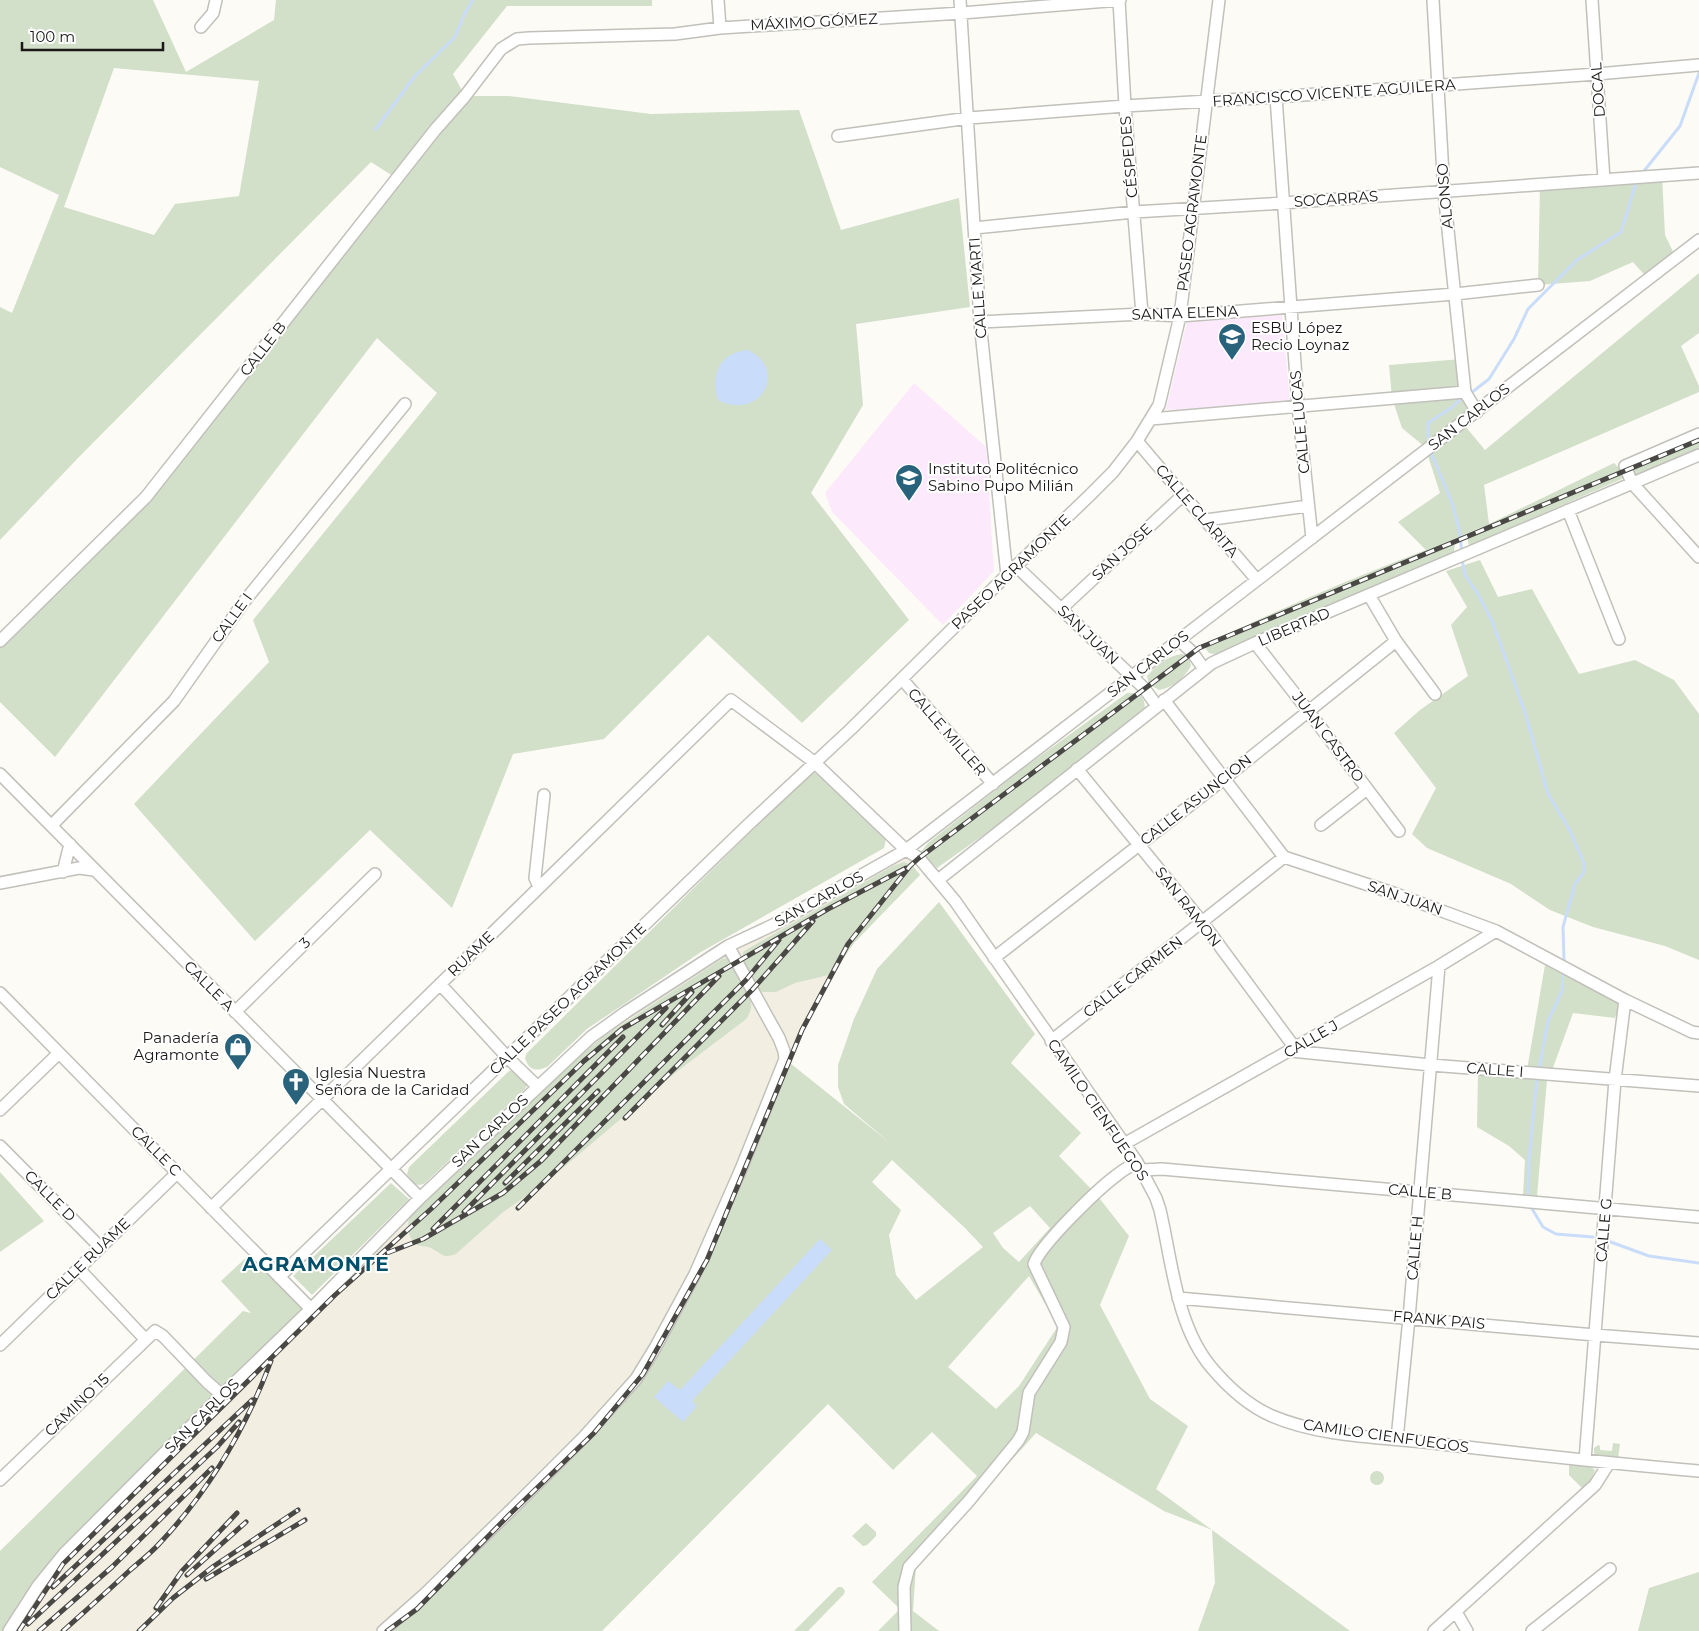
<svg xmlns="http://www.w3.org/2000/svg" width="1699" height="1631" font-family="Montserrat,sans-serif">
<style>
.built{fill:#f2efe2}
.education{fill:#fceafc}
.green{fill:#d2dfc9;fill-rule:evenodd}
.water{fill:#c9dcf9}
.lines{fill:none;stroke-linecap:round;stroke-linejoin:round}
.stream{stroke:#c9dcf9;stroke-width:3}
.minor-casing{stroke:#c1c0ba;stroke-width:14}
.minor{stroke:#fff;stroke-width:11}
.rail-casing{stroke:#494845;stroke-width:5}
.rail{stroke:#fff;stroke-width:3;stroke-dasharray:9;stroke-linecap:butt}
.labels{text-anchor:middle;stroke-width:4;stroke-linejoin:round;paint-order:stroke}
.street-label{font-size:15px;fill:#191816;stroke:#fff}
.poi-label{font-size:15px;fill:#191816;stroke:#fff;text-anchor:start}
.district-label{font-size:20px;font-weight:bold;letter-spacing:1px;fill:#00506b;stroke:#fff}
</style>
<rect width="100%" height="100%" fill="#fcfbf5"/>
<path class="built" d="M906 850 919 858 848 944 802 1031 707 1260 643 1374 429 1584 381 1627 375 1631H9L64 1554 591 1037 709 957Z"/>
<path class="education" d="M1282 315 1290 401 1176 410 1166 409 1187 321Z
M914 383 986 447 994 571 943 625 832 512 825 493Z"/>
<path class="green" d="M0 0H153L186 72 274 20 276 0H652V6H507L453 74 465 96H509L651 114 799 110 841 230 959 198 970 307 856 324 863 405 811 493 909 620 802 723 708 635 604 739 513 754 452 908 370 830 255 941 134 804 269 662 253 620 437 393 377 338 55 757 0 702V641L146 497 396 178 371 162 78 458 0 540V307L12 313 59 195 0 167ZM114 68 259 81 239 196 175 204 154 235 64 207Z
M1662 176 1665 235 1676 258 1648 279 1633 262 1590 281 1538 285 1540 185Z
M1699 273V333L1681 346 1699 386V392L1484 485 1489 524 1614 463 1621 470 1624 478 1469 546 1467 536 1482 527 1442 544 1455 540 1454 554 1218 655 1209 653 1206 649 1207 644C1279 609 1352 578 1426 550L1398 522 1440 493 1428 456 1458 423 1425 447 1402 428 1392 398 1389 365 1462 359 1467 410 1460 420 1485 450Z
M1699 434V455L1632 483 1627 465Z
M1480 560 1498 597 1532 589 1579 674 1635 660 1674 680 1699 714V960L1665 946 1593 927 1550 910 1511 884 1427 848 1412 834 1436 788 1394 733 1420 710 1468 676 1451 625 1467 607 1446 571Z
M1182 654 1189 657 1191 666C1183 679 1174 687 1159 690L1149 684 1147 676C1157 665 1167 656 1182 654Z
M1127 693H1139L1144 701 1145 709 992 829 937 868 921 852 928 843 1025 767Z
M814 772 818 775 883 834 886 839 884 848 701 952 587 1029 547 1067C535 1072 529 1070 525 1058L527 1053 808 775Z
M904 862 912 865 920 875 854 943 833 974 795 983 776 992H762L756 985 741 958 744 951 893 866Z
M939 902 1035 1034 1011 1063 1081 1133 1059 1156 1096 1194 1129 1236 1100 1305 1150 1399 1188 1426 1156 1489 1350 1631H1198L1215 1583 1212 1530 1164 1511 1036 1433 916 1567 913 1611 939 1631H878L900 1609 872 1582 977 1476 932 1432 893 1470 828 1404 602 1631H383L643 1374 707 1260 785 1059 890 1143 844 1104 838 1087V1065L854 1019 877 969ZM892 1160 965 1228 983 1247 916 1300 896 1275 889 1235 901 1210 872 1182ZM1030 1206 1050 1228 1019 1262 1003 1248 993 1233ZM1029 1276 1058 1326 1019 1386 996 1409 948 1367Z
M726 958 730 960C738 974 758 997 749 1014 748 1018 744 1021 741 1023L675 1073 551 1178 502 1213 457 1253C442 1261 441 1251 428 1247 426 1246 423 1247 421 1246 408 1243 406 1226 410 1216L589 1048 606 1035 722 959Z
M1545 965C1569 979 1595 990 1620 1003L1615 1018 1573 1013 1551 1073 1527 1070Z
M512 1070 523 1080 527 1085 525 1089 424 1184 419 1185 415 1184 407 1174 409 1167 509 1071Z
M1478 1074 1547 1080 1537 1196 1523 1195 1525 1160 1509 1146 1477 1127Z
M0 1172 44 1221 0 1252Z
M391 1183 409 1199 312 1295 293 1276Z
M253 1251 311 1309 64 1554 9 1631H0V1551L243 1311 251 1313 221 1281Z
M1613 1443 1620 1444 1618 1458 1597 1456 1594 1453V1448L1598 1445 1600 1446V1450L1612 1451Z
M1569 1464 1591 1467 1595 1470 1591 1480 1583 1489 1569 1475Z
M1370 1478a7 7 0 1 1 14 0a7 7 0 1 1-14 0Z
M866 1523 876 1532V1536L867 1545 863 1546 852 1536Z
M1699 1572V1631H1638L1649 1588Z
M838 1587H842L845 1591 844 1594 808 1631H794Z"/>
<path class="water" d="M748 350C790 370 759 422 718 400 710 375 720 352 748 350Z
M820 1239 832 1250 692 1401 697 1406 683 1422 654 1397 668 1381 680 1390Z"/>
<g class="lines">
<path class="stream" d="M375 130 415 76 455 37 465 13 473 0
M1644 171 1680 126 1699 73
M1471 393 1489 379 1514 339 1528 309 1577 260 1621 232 1636 183
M1428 438V423L1451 408 1464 396
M1431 453 1452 503 1459 529 1462 553
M1462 559 1465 575 1478 594 1492 621 1506 659 1526 716 1548 794 1569 829 1584 863V872L1575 884 1563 927 1564 960
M1539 1069 1548 1021 1562 991 1563 972
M1528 1193 1529 1159 1537 1077
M1531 1207 1543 1227 1556 1234 1593 1237
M1608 1241 1649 1256 1699 1263"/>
<defs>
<path id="minor" d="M718 0 720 28
M960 0 980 322 1007 575
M1119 0 1125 106 1142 314
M1433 0 1444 192 1465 392 1477 412
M1592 0 1604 180
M201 27 213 13 216 0
M1276 97 1298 406 1312 538
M838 136 969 118 1125 106 1276 97 1597 74 1699 65
M974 228 1134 212 1283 203 1699 173
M980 322 1142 314 1180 316 1455 294 1538 285
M1151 419 1465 392
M1699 434 1625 466 1632 483 1699 557
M1137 441C1176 488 1217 533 1257 580
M1568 510 1619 639
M1206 520 1308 506
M1016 566 1144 688 1157 706
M1369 595 1396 641 1435 694
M1061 609 1182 496
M1179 640 1192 652 1204 669
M0 641 146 497 435 130 465 96 501 49 517 39 529 38 675 34 720 28 962 13 1120 0
M1255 643 1309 712 1399 831
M902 679 993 784
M1164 700 1284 857 1396 894 1496 931 1625 1000 1692 1032 1699 1033
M1077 769 1202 922 1295 1048
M0 774 420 1198
M52 825 174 701 243 603 405 404
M1321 825 1367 789
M63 872 70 844
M938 880 1212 663 1255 643 1699 455
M0 883 79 868 94 870
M539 887 535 878 544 795
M994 958 1225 778 1396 641
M440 984 508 1058 538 1087
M0 993 311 1309
M235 1012 375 874
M1051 1041 1284 857
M1291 1051 1431 1065 1699 1086
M0 1110 59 1053
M1124 1144 1439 966 1496 931
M0 1146 100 1247
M1142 1170 1162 1169 1699 1217
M211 1208 731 700 814 762 906 850 919 858 955 901 1137 1162 1156 1198 1160 1210C1172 1261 1176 1325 1211 1367 1227 1386 1249 1406 1272 1416 1319 1436 1374 1437 1424 1442 1516 1453 1607 1463 1699 1471
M78 1268 145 1339
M279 1277 750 823 851 729 1016 566 1089 496 1113 472 1137 441 1159 405 1180 316 1219 0
M1178 1298 1595 1335 1699 1343
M0 1345 177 1173
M1397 1439 1409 1318 1439 966
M1585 1460 1615 1080 1625 1000
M0 1480 155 1331 163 1336 207 1382 222 1395
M1456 1612 1467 1631
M9 1631 38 1586 64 1554 222 1395 311 1309 420 1198 591 1037 626 1012 728 946 773 925 906 850 1699 240
M383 1631 426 1593 515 1506 584 1437 636 1379 655 1348 695 1274 741 1169 785 1059 784 1051 779 1038 728 946
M905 1631 904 1587 909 1567 968 1502 1018 1441 1023 1432 1029 1393 1061 1342 1064 1327 1034 1264C1041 1244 1098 1189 1117 1175 1123 1170 1130 1166 1137 1162
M1434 1631 1595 1485 1609 1463
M1532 1631 1610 1569"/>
</defs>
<use href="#minor" class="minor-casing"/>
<use href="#minor" class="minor"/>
<defs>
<path id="rail" d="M662 1025 692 992
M625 1118 752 990 813 921
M505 1183 598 1091
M518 1208 746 980 779 940
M464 1212 666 1008
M433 1229 623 1037
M387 1253 423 1239 503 1193 542 1160 719 976
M187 1575 246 1522
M206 1579 305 1520
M53 1587 252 1400
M156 1608 182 1571 237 1513
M28 1624 217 1447 239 1422
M19 1631 63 1564 335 1295 431 1209 584 1061 622 1029 828 909 906 868
M39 1631 112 1567 212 1468
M63 1631C85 1611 107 1592 128 1572 138 1563 150 1554 159 1544 208 1492 246 1428 271 1361
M139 1631 173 1598 214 1566 298 1510
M387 1631 417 1609 509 1515 594 1433 643 1374 707 1260 802 1030 848 944 910 866 919 858 1199 648 1699 440"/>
</defs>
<use href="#rail" class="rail-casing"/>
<use href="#rail" class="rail"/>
</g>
<defs>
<symbol id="school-pin" viewBox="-11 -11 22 30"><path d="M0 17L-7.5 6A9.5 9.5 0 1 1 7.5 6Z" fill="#28627b" stroke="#fff"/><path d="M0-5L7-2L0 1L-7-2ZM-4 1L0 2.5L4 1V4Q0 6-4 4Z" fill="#fff"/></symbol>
<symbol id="shop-pin" viewBox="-11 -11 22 30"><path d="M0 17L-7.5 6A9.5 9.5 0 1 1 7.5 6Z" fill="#28627b" stroke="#fff"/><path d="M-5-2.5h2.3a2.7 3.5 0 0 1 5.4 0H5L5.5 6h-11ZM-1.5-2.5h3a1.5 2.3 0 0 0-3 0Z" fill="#fff"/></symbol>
<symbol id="church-pin" viewBox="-11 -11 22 30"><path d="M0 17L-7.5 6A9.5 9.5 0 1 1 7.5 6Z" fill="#28627b" stroke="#fff"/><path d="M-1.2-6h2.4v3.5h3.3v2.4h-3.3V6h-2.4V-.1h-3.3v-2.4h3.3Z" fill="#fff"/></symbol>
</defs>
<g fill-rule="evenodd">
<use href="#school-pin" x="1216" y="321" width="32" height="43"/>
<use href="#school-pin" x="893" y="462" width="32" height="43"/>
<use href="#shop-pin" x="222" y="1031" width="32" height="43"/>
<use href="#church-pin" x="280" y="1066" width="32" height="43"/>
</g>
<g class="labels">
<g class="street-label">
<text transform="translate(814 22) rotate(-3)" y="5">MÁXIMO GÓMEZ</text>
<text transform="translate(1598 90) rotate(-94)" y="5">DOCAL</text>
<text transform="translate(1334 93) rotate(-4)" y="5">FRANCISCO VICENTE AGUILERA</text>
<text transform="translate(1129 157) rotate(-95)" y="5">CÉSPEDES</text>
<text transform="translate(1445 196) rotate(-95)" y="5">ALONSO</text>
<text transform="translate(1336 199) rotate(-4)" y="5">SOCARRAS</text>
<text transform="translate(1192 213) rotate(-83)" y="5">PASEO AGRAMONTE</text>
<text transform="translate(978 288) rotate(-94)" y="5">CALLE MARTI</text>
<text transform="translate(1185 313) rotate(-2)" y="5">SANTA ELENA</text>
<text transform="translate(263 349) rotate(-52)" y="5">CALLE B</text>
<text transform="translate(1469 417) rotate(-38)" y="5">SAN CARLOS</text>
<text transform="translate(1300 422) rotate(-95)" y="5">CALLE LUCAS</text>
<text transform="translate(1197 511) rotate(49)" y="5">CALLE CLARITA</text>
<text transform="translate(1122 552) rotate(-43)" y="5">SAN JOSE</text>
<text transform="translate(1011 572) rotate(-44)" y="5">PASEO AGRAMONTE</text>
<text transform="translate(232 618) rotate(-54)" y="5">CALLE I</text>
<text transform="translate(1294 627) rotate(-23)" y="5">LIBERTAD</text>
<text transform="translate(1088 635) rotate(44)" y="5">SAN JUAN</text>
<text transform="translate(1148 664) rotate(-38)" y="5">SAN CARLOS</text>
<text transform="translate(947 732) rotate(49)" y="5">CALLE MILLER</text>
<text transform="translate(1328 737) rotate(53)" y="5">JUAN CASTRO</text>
<text transform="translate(1196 800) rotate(-38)" y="5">CALLE ASUNCION</text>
<text transform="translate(1405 898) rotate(19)" y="5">SAN JUAN</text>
<text transform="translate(819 899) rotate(-29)" y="5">SAN CARLOS</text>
<text transform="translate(1188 907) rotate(52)" y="5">SAN RAMON</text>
<text transform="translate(305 943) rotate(-45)" y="5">3</text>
<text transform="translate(471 954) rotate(-44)" y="5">RUAME</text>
<text transform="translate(1133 977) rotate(-38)" y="5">CALLE CARMEN</text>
<text transform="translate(209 986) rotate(45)" y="5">CALLE A</text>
<text transform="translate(568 999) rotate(-44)" y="5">CALLE PASEO AGRAMONTE</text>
<text transform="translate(1311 1039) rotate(-30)" y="5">CALLE J</text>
<text transform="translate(1495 1070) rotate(4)" y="5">CALLE I</text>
<text transform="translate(1098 1110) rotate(56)" y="5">CAMILO CIENFUEGOS</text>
<text transform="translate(490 1131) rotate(-43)" y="5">SAN CARLOS</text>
<text transform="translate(156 1151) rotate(45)" y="5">CALLE C</text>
<text transform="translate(1420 1192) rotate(5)" y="5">CALLE B</text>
<text transform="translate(50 1196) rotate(45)" y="5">CALLE D</text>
<text transform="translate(1604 1230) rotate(-85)" y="5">CALLE G</text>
<text transform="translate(1415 1248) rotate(-85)" y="5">CALLE H</text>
<text transform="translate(88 1259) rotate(-44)" y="5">CALLE RUAME</text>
<text transform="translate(1439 1320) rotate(5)" y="5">FRANK PAIS</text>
<text transform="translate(77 1405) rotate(-44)" y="5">CAMINO 15</text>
<text transform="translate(202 1416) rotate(-45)" y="5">SAN CARLOS</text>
<text transform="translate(1386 1436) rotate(8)" y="5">CAMILO CIENFUEGOS</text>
</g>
<g class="poi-label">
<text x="1251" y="333">ESBU López<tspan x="1251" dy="17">Recio Loynaz</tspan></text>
<text x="928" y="474">Instituto Politécnico<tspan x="928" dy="17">Sabino Pupo Milián</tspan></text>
<text x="219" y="1043" text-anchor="end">Panadería<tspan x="219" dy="17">Agramonte</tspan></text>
<text x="315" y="1078">Iglesia Nuestra<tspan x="315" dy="17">Señora de la Caridad</tspan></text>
</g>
<g class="district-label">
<text x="316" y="1271">AGRAMONTE</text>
</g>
</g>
<path d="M22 42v8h141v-8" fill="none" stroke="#191816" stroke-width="2.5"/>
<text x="30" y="42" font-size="15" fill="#191816" stroke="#ffffff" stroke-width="4" paint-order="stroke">100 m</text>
</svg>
